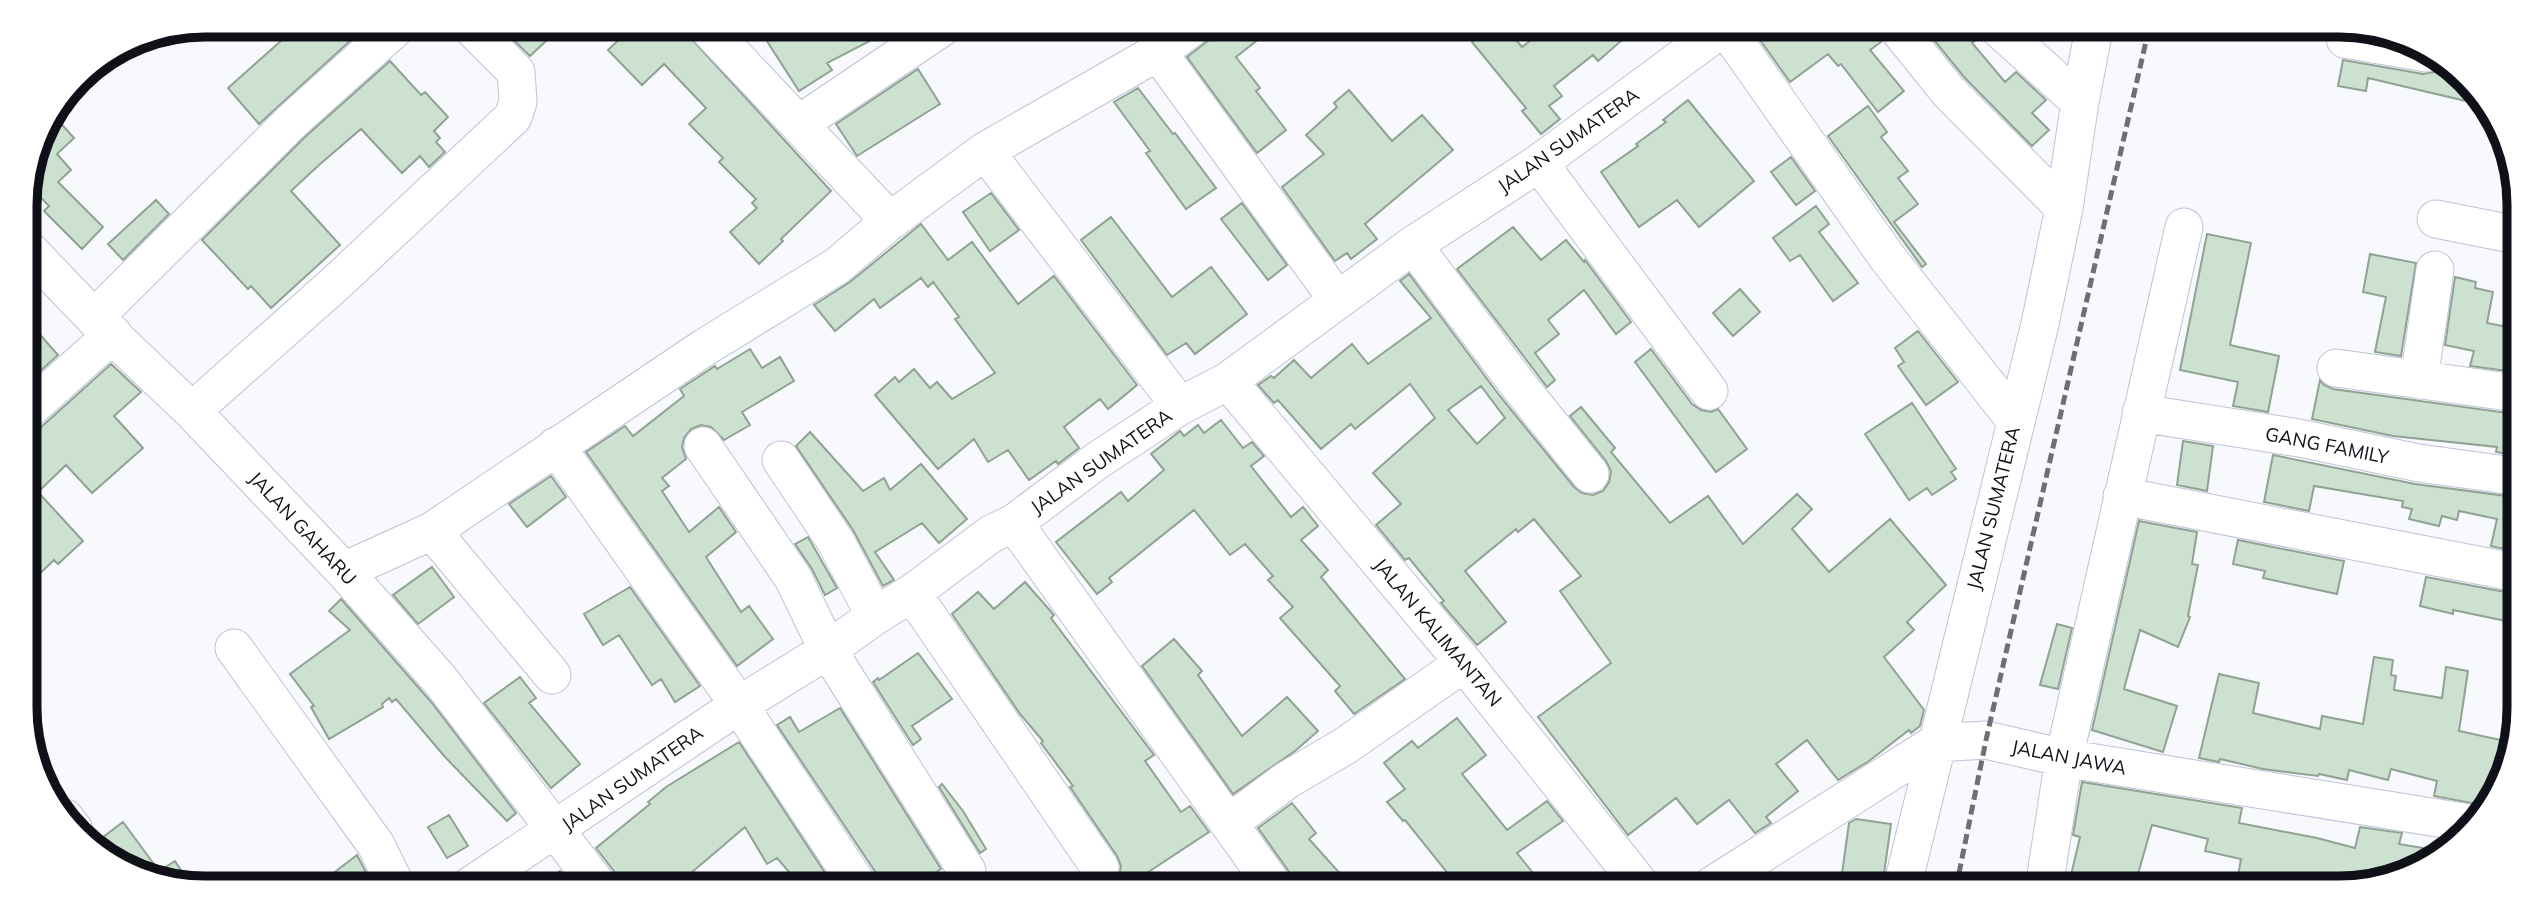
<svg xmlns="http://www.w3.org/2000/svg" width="2544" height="913" font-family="Mulish,sans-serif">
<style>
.building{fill:#cde1d0;stroke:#90a292;stroke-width:2;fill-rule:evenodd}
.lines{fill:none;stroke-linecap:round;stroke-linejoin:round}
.minor-casing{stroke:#bfc2d9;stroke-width:39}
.minor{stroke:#fff;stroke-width:37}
.rail{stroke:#6e6f75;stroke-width:5;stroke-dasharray:10 5;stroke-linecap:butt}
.labels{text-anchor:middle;stroke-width:5;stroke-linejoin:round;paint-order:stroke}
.street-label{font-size:19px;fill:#0f1018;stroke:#fff}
.rim{fill:none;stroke:#0f1018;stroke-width:9}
</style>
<rect width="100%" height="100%" fill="#f8f9fd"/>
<path class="building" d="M300 24H357L362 30 259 124 228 88Z
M504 24H564L530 56 501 28Z
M617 24H678L831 191 781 239 783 241 759 264 730 232 757 208 752 203 756 199 719 162 723 158 689 124 706 108 664 64 642 85 608 50 625 34Z
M756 24H894L868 42 827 63 832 70 799 91Z
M1217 24H1278L1236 57 1260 88 1256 91 1286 130 1257 153 1187 57 1209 40 1215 33Z
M1493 24H1503L1522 47 1552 24H1607L1621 41 1598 61 1593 55 1554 86 1562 96 1549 106 1560 119 1541 134 1522 111 1526 108 1472 42Z
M1781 24H1873L1881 42 1870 50 1904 91 1878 112 1841 64 1838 66 1828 54 1790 82 1760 40Z
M1921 24H1967L1977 39 1972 43 2005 82 2016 72 2046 100 2032 113 2049 130 2032 146 1964 77Z
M2343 60 2423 74 2434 72 2443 65 2475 86 2483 105 2368 78 2366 91 2338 86Z
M390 61 421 95 425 92 448 117 434 131 440 138 436 142 445 152 429 167 420 156 402 173 361 129 319 165 291 191 340 245 271 308 251 286 248 289 202 240 305 137Z
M918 69 940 104 857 156 836 124Z
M1138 88 1173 134 1175 133 1216 188 1186 209 1146 153 1150 151 1114 102Z
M1349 90 1392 141 1422 115 1453 150 1365 224 1377 239 1351 259 1347 253 1335 261 1282 187 1324 154 1306 135 1337 107 1334 103Z
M1688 100 1754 181 1699 227 1677 200 1639 227 1601 172 1638 146 1636 144 1666 122 1663 120Z
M1868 106 1887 132 1881 137 1908 171 1898 178 1918 204 1894 222 1926 264 1922 267 1828 136Z
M55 117 74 138 57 154 71 170 58 182 103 227 82 249 44 211 49 206 27 183 42 128Z
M1791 157 1815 191 1796 205 1771 172Z
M991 193 1019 230 990 251 963 212Z
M156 200 169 214 123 260 108 244Z
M1242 203 1287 265 1268 280 1221 219Z
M1816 206 1829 224 1819 232 1858 283 1833 301 1800 255 1790 261 1773 238Z
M1111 217 1172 297 1211 267 1247 314 1195 354 1186 343 1167 355 1081 240Z
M921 224 948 260 972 242 1018 304 1054 276 1137 385 1108 409 1100 399 1064 427 1079 448 1058 464 1056 461 1029 480 1008 450 988 462 974 439 938 469 875 395 895 377 899 382 914 369 930 388 937 382 952 399 995 373 955 319 959 317 933 282 928 287 921 278 880 308 874 299 835 331 814 305 850 282Z
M1513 227 1541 260 1566 240 1584 262 1585 260 1631 322 1616 334 1584 290 1548 320 1559 334 1535 353 1555 380 1547 387 1457 269Z
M2207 234 2251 243 2230 345 2279 356 2268 412 2233 406 2238 382 2180 370Z
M2370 254 2416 263 2401 356 2375 352 2386 297 2363 292Z
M1409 274 1499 395 1574 487 1582 493 1593 495 1603 491 1609 482 1611 471 1606 461 1570 416 1581 407 1615 448 1611 452 1670 523 1708 496 1743 544 1797 494 1812 509 1792 529 1829 572 1890 519 1946 585 1907 622 1914 630 1884 657 1924 710 1920 726 1911 733 1909 730 1869 761 1838 780 1807 740 1776 764 1798 791 1766 817 1771 823 1755 833 1729 800 1697 824 1676 798 1628 835 1538 717 1611 663 1560 591 1581 576 1534 519 1518 532 1516 529 1465 571 1506 622 1477 645 1441 603 1444 601 1409 558 1405 560 1376 525 1401 504 1373 473 1435 418 1410 384 1355 429 1351 424 1321 449 1278 400 1274 403 1258 385 1271 376 1274 378 1294 360 1311 378 1352 344 1368 364 1431 318 1400 281ZM1481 386 1505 418 1477 444 1448 410Z
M2455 277 2476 282 2475 288 2493 292 2487 323 2508 327 2507 333 2516 335 2515 372 2470 366 2474 351 2445 345Z
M1740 289 1760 312 1733 336 1713 313Z
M26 319 58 355 26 384Z
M1918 331 1958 382 1926 405 1898 366 1904 362 1895 348Z
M750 349 762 368 780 357 794 381 742 412 750 425 724 440 711 427 701 425 691 429 684 438 682 447 686 459 662 478 669 486 662 491 689 532 719 507 736 532 706 557 741 612 749 606 773 639 737 666 586 452 625 426 633 436 684 396 680 389 715 366 717 369Z
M1651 349 1692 404 1701 410 1711 412 1718 409 1747 449 1716 472 1635 362Z
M111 364 141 392 114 416 143 448 92 493 66 465 38 492 83 541 58 564 54 560 27 586 26 432 40 428Z
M2320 380 2324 385 2333 389 2515 414 2514 455 2496 452 2497 447 2393 436 2312 419Z
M1912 403 1956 469 1951 472 1956 479 1932 495 1927 488 1909 500 1865 434Z
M1221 420 1243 448 1252 442 1264 456 1251 466 1291 517 1303 507 1318 526 1301 540 1328 570 1321 577 1405 679 1354 714 1335 691 1340 686 1280 618 1293 607 1268 580 1273 576 1245 544 1230 555 1194 510 1109 578 1112 582 1097 594 1056 542 1121 492 1128 501 1164 470 1151 454 1180 431 1184 436 1198 425 1204 433Z
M810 432 863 491 884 478 890 490 921 464 967 519 939 543 922 523 875 552 894 580 883 586 853 530 796 446Z
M2183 441 2213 446 2207 491 2177 485Z
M2273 455 2415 484 2514 497 2513 551 2491 546 2497 519 2459 511 2457 520 2442 516 2439 526 2409 519 2412 509 2402 507 2403 501 2314 486 2309 511 2264 502Z
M551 476 566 497 527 527 509 504Z
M2139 521 2197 532 2192 564 2198 565 2188 616 2190 617 2178 647 2140 630 2124 689 2177 706 2163 752 2092 730Z
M808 537 837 588 825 595 812 569 795 544Z
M2238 540 2344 561 2337 594 2263 578 2265 571 2233 564Z
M432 567 454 597 418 624 393 595Z
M2426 577 2511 593 2506 621 2453 610V614L2420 606Z
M1025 582 1054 615 1051 618 1154 755 1145 761 1181 812 1190 806 1209 832 1124 888H1104L1112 885 1119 876 1121 866 1117 856 1070 787 1073 786 1041 743 1043 741 1020 714 952 614 978 592 994 609Z
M630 587 700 686 675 702 661 679 652 685 619 635 603 645 584 614Z
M341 599 432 703 516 813 507 821 445 757 396 699 392 702 389 698 382 704 383 707 329 739 311 707 314 706 290 674 350 630 329 611Z
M2057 624 2072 628 2058 689 2040 685Z
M1174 639 1202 671 1198 675 1242 736 1287 697 1318 731 1295 751 1233 794 1142 666Z
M918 653 952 699 912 726 921 739 913 745 873 682 878 678 879 680Z
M2374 657 2393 660 2391 675 2396 676 2394 690 2442 698 2446 667 2468 671 2459 731 2510 742V766L2482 805 2434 796 2437 781 2391 769 2388 780 2349 770 2347 780 2319 774 2318 776 2263 769 2220 759 2219 762 2199 758 2219 674 2259 683 2253 713 2320 729 2322 716 2363 724Z
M520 677 536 698 529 703 580 764 551 788 484 703Z
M840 708 941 869 910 888H881L878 876 777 725 790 717 799 732Z
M1457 718 1486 755 1462 774 1507 830 1547 801 1563 821 1517 853 1545 888H1518L1509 877 1493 888H1457L1450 876 1405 820 1403 821 1387 802 1405 789 1384 763 1412 741 1418 748Z
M739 742 835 888H803L777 858 767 864 745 827 691 873 669 888H627L596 848 650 804 648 802 666 787Z
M2082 782 2242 808 2239 823 2317 838 2355 848 2360 827 2402 833 2399 844 2447 852 2351 888H2236L2241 859 2205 851 2208 839 2152 825 2134 888H2068L2080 837 2073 835Z
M942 784 963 811 986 849 980 853 939 787Z
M1292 803 1316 833 1309 839 1353 888H1296L1292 876 1258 828Z
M449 815 468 846 447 858 428 827Z
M1856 819 1891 824 1882 888H1840L1849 823Z
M123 822 159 871 175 861 191 886 147 879 94 844Z
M357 855 369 878 355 888H314Z
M560 871 574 888H531Z"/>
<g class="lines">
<defs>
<path id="minor" d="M704 24 890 221
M1894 24 1948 91 2064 208
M1994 24 2080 102
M1725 27 1887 257 2015 420
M2345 39 2426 53
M1158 52 1337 299
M799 124 947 24
M985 151 1158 52 1196 24
M1539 163 1709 391
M2436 219 2517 235
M1413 245 1516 382 1590 474
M25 246 94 318 192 411 344 571 441 681 600 888
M94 318 291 122 400 24
M2336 368 2515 393
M2419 380 2435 270
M1228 381 1464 663 1643 888
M192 411 336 283 513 117 518 102 516 72 468 24
M26 412 113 334
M2141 413 2299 438 2419 463 2514 476
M556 446 739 705 860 888
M703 446 793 578 828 650 967 871
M781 460 836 542 875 616
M2122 496 2513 572
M1014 523 1275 888
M432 531 552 675
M344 571 432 531 705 347 837 266 890 221 985 151 1180 406
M912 593 1100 868
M234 648 376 845 397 888
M65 818 74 830
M1229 823 1287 780 1345 746 1464 663
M467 888 739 705 828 650 875 616 912 593 991 534 1014 523 1098 460 1180 406 1228 381 1413 245 1539 163 1728 24
M1708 888 1936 743 1986 740 2064 758 2469 823
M1902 888 2040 324 2064 208 2080 102 2095 24
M2044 888 2064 758 2184 227"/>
</defs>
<use href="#minor" class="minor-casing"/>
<use href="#minor" class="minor"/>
<path class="rail" d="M1956 888 1986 740 2150 24"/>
</g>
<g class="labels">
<g class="street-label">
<text transform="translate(1568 140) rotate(-35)" y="7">JALAN SUMATERA</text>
<text transform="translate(2327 445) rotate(11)" y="7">GANG FAMILY</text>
<text transform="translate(1101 461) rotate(-35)" y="7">JALAN SUMATERA</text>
<text transform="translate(1993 508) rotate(-76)" y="7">JALAN SUMATERA</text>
<text transform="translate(303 528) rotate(47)" y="7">JALAN GAHARU</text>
<text transform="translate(1438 632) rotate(50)" y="7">JALAN KALIMANTAN</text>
<text transform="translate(2069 757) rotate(11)" y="7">JALAN JAWA</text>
<text transform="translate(632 778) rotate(-35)" y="7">JALAN SUMATERA</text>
</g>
</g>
<path d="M0 0H2544V913H0ZM205 37H2339A168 168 0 0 1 2507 205V708A168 168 0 0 1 2339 876H205A168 168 0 0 1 37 708V205A168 168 0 0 1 205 37Z" fill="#fff" fill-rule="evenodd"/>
<path class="rim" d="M205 37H2339A168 168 0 0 1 2507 205V708A168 168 0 0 1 2339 876H205A168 168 0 0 1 37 708V205A168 168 0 0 1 205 37Z"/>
</svg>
